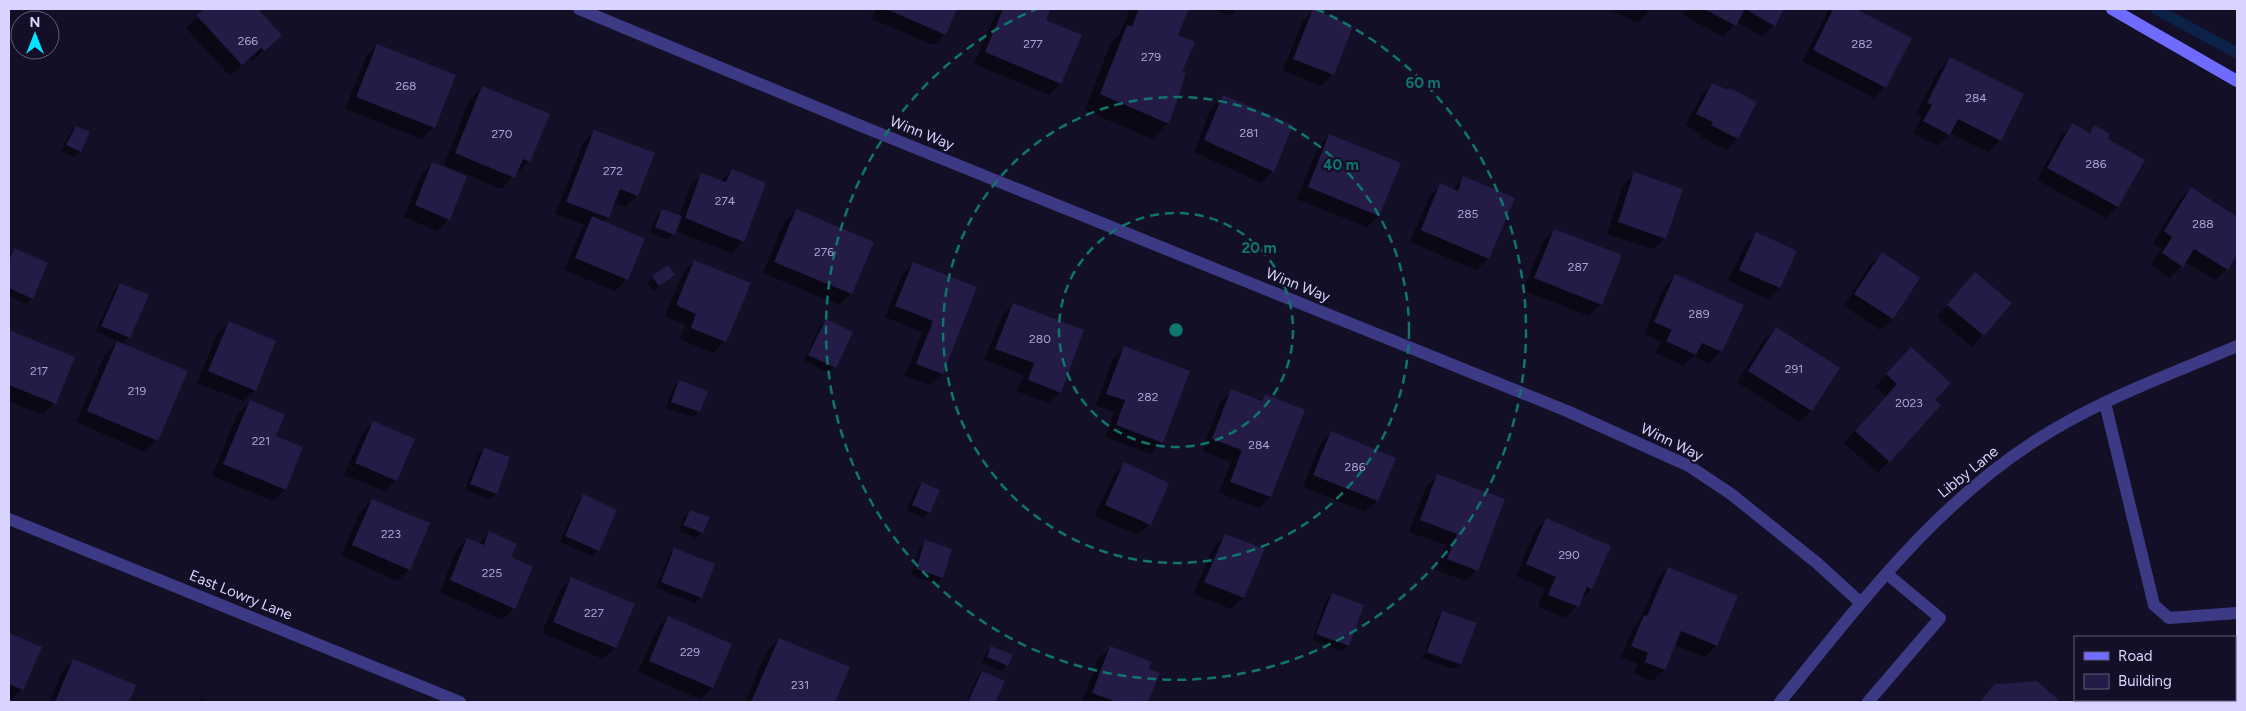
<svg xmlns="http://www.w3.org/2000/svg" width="2246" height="711" font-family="Figtree,sans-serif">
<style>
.shadow{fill:#0007}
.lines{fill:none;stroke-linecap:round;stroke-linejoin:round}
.stream{stroke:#0c2248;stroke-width:11}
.building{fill:#241b47}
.lane{stroke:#3d3a85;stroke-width:12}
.street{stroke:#3d3a85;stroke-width:12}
.secondary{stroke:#6f6bff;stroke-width:12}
.ring{fill:none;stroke:#0f766e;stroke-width:2.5;stroke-dasharray:9 6}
.labels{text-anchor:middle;stroke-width:4.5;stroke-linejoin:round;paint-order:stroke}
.number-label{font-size:12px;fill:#aca6d1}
.street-label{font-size:15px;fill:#d9d4ff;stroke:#130f26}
.centre{fill:#0f766e;stroke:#130f26;stroke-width:2.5}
.ring-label{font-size:15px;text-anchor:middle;font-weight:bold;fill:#0f766e;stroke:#130f26;stroke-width:4.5;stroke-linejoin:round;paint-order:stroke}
</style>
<rect width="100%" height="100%" fill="#130f26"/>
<path class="shadow" d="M204 9H256L280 35 252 61 249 58 230 76 186 28 205 10Z
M876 9H956L945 34 934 45 872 19Z
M1002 9H1043L1048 11 1044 20 1081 36 1060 84 1049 95 974 64 994 17Z
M1130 9H1188L1176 36 1168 123 1152 139 1085 110 1111 42 1120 34Z
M1213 9H1237L1230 16Z
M1609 9H1651L1638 23Z
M1687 9H1782L1774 25 1762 36 1737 22 1723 37 1683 15Z
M1829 9H1853L1910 38 1885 87 1874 98 1802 61Z
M1313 11 1333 74 1321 86 1283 70 1302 22Z
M377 45 454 75 433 128 422 139 345 109 366 57Z
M1950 58 2000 140 1988 152 1950 133 1937 146 1913 133 1921 117 1916 114 1939 70Z
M1713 84 1756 102 1737 139 1726 150 1701 137 1702 134 1686 125 1701 96Z
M482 88 529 161 518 173 516 172 502 189 444 165 470 99Z
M1223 97 1273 171 1261 183 1194 152 1211 108Z
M2073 124 2088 133 2095 127 2117 207 2106 218 2037 180 2061 136Z
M76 127 89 133 80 152 74 157 61 151 70 133Z
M595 131 637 196 626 207 613 203 608 218 603 222 627 279 615 291 564 270 581 230 585 225 555 214 583 143Z
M1330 135 1400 163 1378 216 1367 227 1297 199 1318 147Z
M432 164 449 219 437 231 404 217 421 175Z
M732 170 743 241 732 253 676 231 668 240 650 233 657 216 663 210 679 217 690 186 702 175 721 181Z
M1635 174 1665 238 1654 249 1607 234 1623 185Z
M1464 178 1488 259 1476 270 1410 242 1429 197 1441 185 1452 190Z
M2191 189 2237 218V251L2227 269 2215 280 2185 262 2170 278 2151 265 2162 249 2153 243 2179 200Z
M796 211 851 293 840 305 763 273 784 222Z
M1554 230 1620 256 1601 304 1589 316 1523 290 1543 242Z
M1757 234 1779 288 1768 299 1728 281 1745 245Z
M14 249 32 298 26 304 9 296V255Z
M1882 254 1919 278 1892 319 1880 330 1844 306 1870 265Z
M694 261 725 341 713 353 680 339 686 325 665 316 683 273Z
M914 263 976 288 942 374 930 385 905 376 922 332 885 317 902 275Z
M668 267 673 275 653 291 647 283Z
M1975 274 1983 335 1972 347 1937 317Z
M1675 276 1721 351 1709 363 1694 356 1683 366 1656 353 1662 342 1644 334 1664 287Z
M120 285 129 337 122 345 157 440 145 452 76 422 105 354 118 341 96 332 114 290Z
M1013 304 1060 392 1048 403 1017 391 1024 375 984 360 1002 316Z
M826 320 835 367 829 373 804 361 820 326Z
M229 323 255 390 243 401 197 383 217 334Z
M1776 329 1838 368 1811 411 1799 422 1737 382 1764 340Z
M9 331 73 358 54 403 43 415 9 401Z
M1125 347 1162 442 1151 454 1105 437 1114 412 1096 405 1113 359Z
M1911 348 1933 400 1939 406 1878 473 1844 443 1886 396 1875 387Z
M679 382 699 411 693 417 666 408 673 388Z
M1232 391 1259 401 1265 395 1270 497 1259 508 1219 493 1231 462 1202 451 1220 402Z
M250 402 275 437 302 448 285 490 273 501 212 476 238 413Z
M373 422 396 480 385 491 344 475 362 434Z
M1332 433 1394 459 1377 501 1365 512 1303 487 1320 444Z
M484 449 496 493 490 499 465 490 478 455Z
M1125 464 1150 524 1138 535 1095 516 1113 476Z
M1438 476 1477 570 1465 581 1436 570 1446 545 1409 532 1426 487Z
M922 483 929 512 923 518 907 510 916 489Z
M583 496 598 550 592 556 560 542 578 501Z
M372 500 409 569 398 581 341 556 360 512Z
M690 511 702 532 696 538 679 531 684 517Z
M1546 520 1591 589 1566 618 1538 607 1545 589 1516 576 1535 531Z
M489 533 510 558 514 608 502 620 440 592 456 551 467 539 478 544Z
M1226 535 1263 550 1243 598 1231 609 1193 594 1214 547Z
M926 542 942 577 936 583 911 575 920 547Z
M675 549 701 597 695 603 656 588 669 555Z
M1668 568 1736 596 1716 646 1704 657 1674 645 1664 670 1652 681 1634 673 1638 664 1621 657 1633 628 1639 622 1657 580Z
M572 578 615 648 603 659 542 633 560 590Z
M1332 595 1348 646 1342 651 1312 640 1326 600Z
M1443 612 1460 664 1454 669 1422 658 1424 652 1459 665V662L1425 650 1437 618Z
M668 617 730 644 712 688 700 699 638 672 657 629Z
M9 634 40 648 22 689 10 700Z
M779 639 848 668 834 702H745L767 651Z
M992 647 1007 665 1001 671 982 663 986 653Z
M1110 648 1147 670 1159 674 1147 702H1082L1098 659Z
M73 661 135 686 128 702H49L62 672Z
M982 672 1003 682 994 702H966L977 678Z
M2036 682 2059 702H1978L1996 684 1998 686Z
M201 698 212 702H197Z"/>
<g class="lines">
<path class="stream" d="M2156 9 2237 53"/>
</g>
<path class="building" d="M205 9H258L282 35 265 51 261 48 242 65 196 15Z
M886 9H957L946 35Z
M1003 9H1047L1050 10 1046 20 1082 35 1061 84 985 52Z
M1139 9H1189L1178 35 1195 42 1182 72 1186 73 1169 124 1100 94 1127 25 1132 26Z
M1313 9 1353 26 1334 75 1293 59Z
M1704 9H1784L1775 26 1745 9 1736 26Z
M1833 9H1856L1912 38 1886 88 1813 50Z
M377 44 456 75 435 128 356 97Z
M1950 57 2024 94 2001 141 1958 119 1950 135 1923 121 1932 105 1927 103Z
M1712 83 1728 90 1729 88 1757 102 1738 139 1711 125 1713 122 1696 114Z
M482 86 550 114 530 162 523 159 515 178 455 153Z
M1223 95 1293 125 1274 172 1204 140Z
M2072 123 2090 133 2094 125 2110 134 2108 139 2145 160 2118 207 2047 168Z
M76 126 90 132 81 152 66 145Z
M594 130 655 153 638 196 620 189 609 218 566 202Z
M1329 134 1401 163 1379 216 1308 187Z
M432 162 467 176 450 220 415 205Z
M732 169 766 183 744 242 685 218 701 173 726 182Z
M1634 172 1683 189 1666 239 1618 222Z
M1463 176 1515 198 1489 259 1421 230 1440 183 1458 191Z
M2191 187 2237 217V254L2228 270 2194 249 2183 267 2162 253 2172 237 2164 231Z
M662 209 682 216 675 235 655 227Z
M796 209 874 242 852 294 774 262Z
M592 216 645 239 628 280 575 258Z
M1554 229 1622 255 1602 305 1534 278Z
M1756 232 1797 251 1780 288 1739 270Z
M14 248 48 263 33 299 9 288V260Z
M1882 252 1920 278 1893 319 1854 294Z
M694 260 751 283 726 342 691 328 696 314 676 305Z
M913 262 977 287 943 374 916 364 933 321 895 306Z
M668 265 675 275 659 286 652 276Z
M1975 272 2012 303 1984 336 1947 305Z
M1675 274 1744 305 1722 352 1702 343 1696 355 1666 341 1672 330 1654 322Z
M120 283 149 295 130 338 101 326Z
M1013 303 1084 330 1061 393 1028 380 1034 363 995 349Z
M826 319 853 332 836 368 808 355Z
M229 321 276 341 256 391 208 371Z
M1776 327 1840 368 1812 411 1748 371Z
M9 330 75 357 56 404 9 385Z
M117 341 188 371 158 441 87 411Z
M1124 346 1190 371 1163 443 1116 425 1125 400 1106 394Z
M1911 347 1951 383 1935 400 1941 405 1890 462 1855 431 1897 384 1886 374Z
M679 380 708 391 700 412 671 402Z
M1231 389 1262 401 1265 394 1305 410 1271 497 1230 482 1242 450 1212 439Z
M250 400 285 415 276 436 303 447 286 490 223 464Z
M373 421 415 439 397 481 355 463Z
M1331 431 1396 458 1378 501 1313 475Z
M484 448 510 457 497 494 470 484Z
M1124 462 1169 483 1151 525 1105 505Z
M1437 474 1505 499 1478 571 1447 559 1457 534 1420 520Z
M922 482 940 490 930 513 912 505Z
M583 494 617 510 599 551 565 536Z
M372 499 430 523 410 570 352 545Z
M690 510 710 517 703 533 683 525Z
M1546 518 1611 546 1592 589 1587 587 1579 607 1548 595 1556 577 1526 564Z
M489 531 517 544 511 557 533 567 515 609 450 580 467 538 484 545Z
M1225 534 1265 549 1244 598 1204 582Z
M925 540 952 549 943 578 916 569Z
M674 548 715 564 702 598 661 582Z
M1668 567 1738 596 1717 646 1681 631 1665 670 1645 662 1648 653 1631 646 1644 615 1647 616Z
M571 577 635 604 616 648 553 622Z
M1332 593 1364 605 1349 646 1316 634Z
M1442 611 1477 623 1461 664 1427 652Z
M668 616 732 644 713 688 649 661Z
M9 633 42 647 23 690 9 684Z
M779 638 850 667 835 702H751Z
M991 646 1013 655 1008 666 987 657Z
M1110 646 1152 662 1149 669 1160 673 1148 702H1117L1092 693Z
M73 659 136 685 129 702H55Z
M982 671 1005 681 995 702H968Z
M2037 681 2061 702H1979L1996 683 1999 684Z"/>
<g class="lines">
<path class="lane" d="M2105 403 2154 605 2169 618 2237 613
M1868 702 1940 618 1887 574"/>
<path class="street" d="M579 9 871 130 1567 411 1689 466 1731 494 1817 563 1861 603
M9 519 460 702
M1780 702C1857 608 1932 507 2035 441 2098 400 2169 375 2237 346"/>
<path class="secondary" d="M2112 9 2237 81"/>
</g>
<g class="ring">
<circle cx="1176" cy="330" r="117"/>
<circle cx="1176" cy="330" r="233"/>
<path d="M1316 9A350 350 0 1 1 1036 9"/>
</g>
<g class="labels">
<g class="number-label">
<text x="248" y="45">266</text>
<text x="1033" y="48">277</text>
<text x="1862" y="48">282</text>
<text x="1151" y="61">279</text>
<text x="406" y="90">268</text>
<text x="1976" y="102">284</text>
<text x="1249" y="137">281</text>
<text x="502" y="138">270</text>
<text x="2096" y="168">286</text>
<text x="613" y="175">272</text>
<text x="725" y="205">274</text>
<text x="1468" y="218">285</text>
<text x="2203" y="228">288</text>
<text x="824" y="256">276</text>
<text x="1578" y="271">287</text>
<text x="1699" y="318">289</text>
<text x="1040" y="343">280</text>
<text x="1794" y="373">291</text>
<text x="39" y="375">217</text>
<text x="137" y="395">219</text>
<text x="1148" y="401">282</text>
<text x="1909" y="407">2023</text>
<text x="261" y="445">221</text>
<text x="1259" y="449">284</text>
<text x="1355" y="471">286</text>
<text x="391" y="538">223</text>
<text x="1569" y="559">290</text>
<text x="492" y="577">225</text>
<text x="594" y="617">227</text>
<text x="690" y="656">229</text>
<text x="800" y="689">231</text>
</g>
<g class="street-label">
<text transform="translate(922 133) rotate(22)" y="5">Winn Way</text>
<text transform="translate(1298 285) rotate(22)" y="5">Winn Way</text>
<text transform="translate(1672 442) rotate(26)" y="5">Winn Way</text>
<text transform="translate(1968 472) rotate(-39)" y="5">Libby Lane</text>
<text transform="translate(241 595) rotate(22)" y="5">East Lowry Lane</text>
</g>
</g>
<circle cx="1176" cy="330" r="8" class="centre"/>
<g class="ring-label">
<text x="1423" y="88">60 m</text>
<text x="1341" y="170">40 m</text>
<text x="1259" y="253">20 m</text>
</g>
<rect width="2246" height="711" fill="none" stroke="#d9d4ff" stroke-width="20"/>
<rect x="2074" y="636" width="162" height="65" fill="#130f26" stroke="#625e7d"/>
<rect x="2084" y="652" width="25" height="8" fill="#6f6bff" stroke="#625e7d"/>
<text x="2118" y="661" font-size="15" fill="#d9d4ff">Road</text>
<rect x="2084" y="674" width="25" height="15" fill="#241b47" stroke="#625e7d"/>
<text x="2118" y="686" font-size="15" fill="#d9d4ff">Building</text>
<g transform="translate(35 35)"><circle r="24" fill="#130f26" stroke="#625e7d"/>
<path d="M0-4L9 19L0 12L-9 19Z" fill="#00e5ff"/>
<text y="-8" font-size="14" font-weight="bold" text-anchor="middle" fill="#d9d4ff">N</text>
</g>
</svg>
